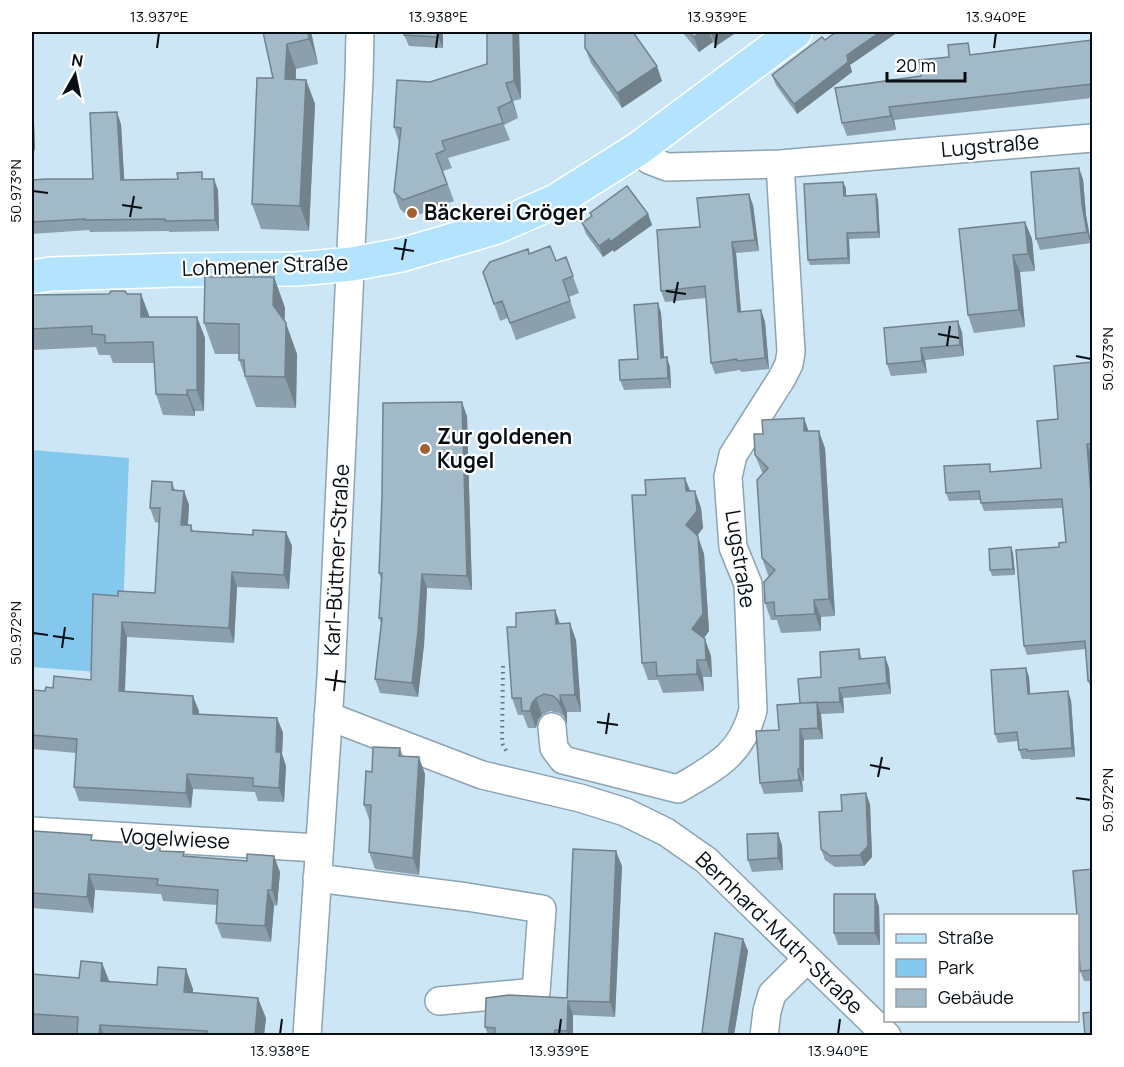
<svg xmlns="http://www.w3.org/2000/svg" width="1124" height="1067" font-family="Manrope,sans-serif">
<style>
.green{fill:#84c8ee}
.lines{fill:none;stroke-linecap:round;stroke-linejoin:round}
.minor-casing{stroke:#8ca3b1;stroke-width:30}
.major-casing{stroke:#fff;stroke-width:36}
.path{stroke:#62727b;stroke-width:4;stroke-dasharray:1.5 4.5;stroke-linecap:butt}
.minor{stroke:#fff;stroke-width:27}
.major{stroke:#b4e3fd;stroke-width:33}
.wall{fill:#8ba0ac}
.shaded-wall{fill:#71828c}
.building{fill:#a2bac8;stroke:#71828c;stroke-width:1.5}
.ticks{fill:none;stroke:#060e13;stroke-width:2}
.poi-dot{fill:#a46130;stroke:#fff;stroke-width:2}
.labels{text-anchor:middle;stroke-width:4.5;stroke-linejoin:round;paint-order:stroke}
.street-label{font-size:21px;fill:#060e13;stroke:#fff}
.poi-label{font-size:21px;font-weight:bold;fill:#060e13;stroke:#fff;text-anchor:start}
.neatline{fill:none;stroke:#060e13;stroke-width:2}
.ticks-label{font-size:15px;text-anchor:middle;fill:#060e13}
</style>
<rect width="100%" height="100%" fill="#cde6f5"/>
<path class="green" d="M32 450 129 458 123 610 97 672 32 667Z"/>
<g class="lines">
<defs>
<path id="minor" d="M638 149 649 160 667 167 780 164 1092 138
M328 716 482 775 580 798 625 812 666 832 706 860 887 1036
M552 727 554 748 563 760 678 789C715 767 742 755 753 710L748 584 733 547 728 477 733 455 782 378 789 364 791 352 780 164
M32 831 318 848
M317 878 467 897 542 909 536 992 439 1001
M307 1036 331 677 359 78 360 32
M764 1036 767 1011 772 994 807 959"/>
<path id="major" d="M32 277 51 274 175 270 297 269 352 264 401 255 494 228 556 201 638 149 795 32"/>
</defs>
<use href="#minor" class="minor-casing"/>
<use href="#major" class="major-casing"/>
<path class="path" d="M503 666 502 743 508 754"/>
<use href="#minor" class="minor"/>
<use href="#major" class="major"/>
</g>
<path class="wall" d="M263 32H311L318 64 296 69V79L306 80 315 104 309 231 261 229 252 204 273 78Z
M405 32H449V33H443V48L409 46 404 35Z
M519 32 521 99 513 101 518 118 504 125 510 140 448 158 452 168 443 171 454 201 410 218 400 209 394 192 399 142 394 127 487 64Z
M682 32H737L716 46 713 42 699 52Z
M836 32H898L850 65 852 72 797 114 776 85 772 75 825 40Z
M1092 40V98L894 120 896 130 847 136 842 123 921 76 973 54Z
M585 48 662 81 622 108 591 63Z
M32 115 34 122 35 151H32Z
M121 124 124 180 204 179 218 190 219 231 169 232V231L90 232 89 230 32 234V180L93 179Z
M1083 179 1086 215 1091 243 1040 250 1036 239Z
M843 182 846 188V196L876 194 878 200 880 238 849 239 850 264 810 265 808 260Z
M753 205 759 251 736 253 741 312 761 310 765 322 769 369 741 372 740 370 715 374 711 363 706 298 665 302 661 291 700 227Z
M590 213 648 214 652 225 614 252 613 250 603 257 586 234 582 223 592 217Z
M1025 222 1032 239 1035 271 1020 272 1025 327 974 333 968 315Z
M529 254 556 261 566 257 579 293 569 297 576 318 516 340 508 318 500 321 483 272Z
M274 277 285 308 284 321 297 354 296 408 256 407 239 360V354H215L204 323Z
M141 294 149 317H197L205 338 204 411H195V416L163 415 156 394 154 363H113L110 355H99L96 347 32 350V295Z
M658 303 661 313 664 358 670 367 671 388 624 390 620 380 638 359Z
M884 328 962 332 964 356 925 360 927 373 891 376 887 364Z
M1092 362V453H1090L1092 479V690L1088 681 1086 649 1027 655 1024 646 1059 547 1066 542 1062 508 984 511 980 500 949 501 946 493 993 472 1041 468 1058 419Z
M467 416 472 590 427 588 424 645 418 697 380 693 375 679 381 623 379 618 381 579 379 573Z
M808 431 825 448 835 616 821 617V631L781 633 777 620H771L765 603 769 576 768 575 762 558 763 473 762 472 755 455Z
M172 482 175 490 184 491 189 505 188 525H191L193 531 253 535 286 532 292 546 289 589 237 587 234 643 127 637 125 692 199 711V714L277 718 283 733 282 754 286 766 284 802 258 801 255 792 193 789 191 808 79 801 74 787 76 753 32 749V690L45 691 53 688 91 680 118 596 155 593 159 523 155 522 150 508Z
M695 491 701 508 703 528 697 536 704 554 709 631 704 638 711 656 712 677H703L704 691 663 693 658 680H648L642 663 646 495Z
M1011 547 1013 553 1015 575 992 576 990 570Z
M555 610 560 624 576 640 581 712H567V724L564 717 559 713 550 711 542 715 538 720 536 728H528L523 715H518L512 698 516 627Z
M859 649 862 659 885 657 889 668 891 694 843 698 844 713 821 714 823 739 804 740V781H802L803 792 764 794 760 783 779 730 821 677Z
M1026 668 1029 677 1030 694 1071 700 1075 757 1031 760 1030 759H1022L1019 750 1018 741 998 743 995 734Z
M400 748 403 756 425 774 419 875 375 869 369 852 370 822 364 805 372 772Z
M870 804 872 857 864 866 835 867 825 860 821 849 842 811Z
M94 840 162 851 185 856 280 872 277 906 274 905 271 942 222 938 216 923 217 905 163 901 161 894 95 890 93 913 32 908V851Z
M782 845 783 870 752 872 748 860Z
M622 866 615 1017 573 1015V1035H488L485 1027 567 998Z
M1092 869V981H1084L1080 971Z
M879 906 880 945H838L834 933Z
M743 939 748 951 734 1035H703L702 1033Z
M102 963 109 982 193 989V993L266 1018 264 1035H63L32 1033V974L79 978Z"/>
<path class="shaded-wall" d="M308 32H311L318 64 309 39Z
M439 32H443V48L438 37Z
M513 32H519L521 99 514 81Z
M702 32H709L713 42 699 52 694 37Z
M711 32H737L716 46Z
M880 32H898L850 65 852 72 797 114 794 104 847 55Z
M287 44 296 69 294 103 285 79Z
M657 66 662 81 622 108 617 93Z
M306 80 315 104 309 231 300 206Z
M506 83 513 101 518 118 512 101Z
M889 107 894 120 896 130 891 116Z
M117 112 121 124 125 192 121 180Z
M32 115 34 122 35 151 32 141Z
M1079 168 1083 179 1086 215 1091 243 1087 232 1082 205Z
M214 179 218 190 219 231 215 220Z
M843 182 846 188V202L844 196Z
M749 194 753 205 759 251 755 240Z
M876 194 878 200 880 238 878 232Z
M648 214 652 225 614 252 610 242Z
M1025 222 1032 239 1035 271 1028 254Z
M847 233 849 239 850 264 848 258Z
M609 239 613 250 603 257 599 246Z
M732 242 736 253 742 323 738 312Z
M1013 255 1020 272 1025 327 1019 310Z
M274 277 285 308 284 335 273 305Z
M141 294 149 315V338L141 317Z
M658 303 661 313 665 368 661 358Z
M761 310 765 322 769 369 765 358Z
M197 317 205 338 204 411 197 390Z
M958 321 962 332 964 356 960 345Z
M286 323 297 354 296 408 285 377Z
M921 348 925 360 927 373 922 361Z
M667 357 670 367 671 388 668 378Z
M187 390 195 411V416L187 395Z
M462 402 467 416 472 590 467 576Z
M804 418 810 435 804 431Z
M819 431 825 448 835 616 829 599Z
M1087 444 1090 453 1092 479V508Z
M685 478 692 495 686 491Z
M184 491 189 505 187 539 181 525Z
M695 491 701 508 703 528 692 542 686 525Z
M286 532 292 546 289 589 284 575Z
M698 536 704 554 709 631 698 646 692 629Z
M1011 547 1013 553 1015 575 1013 569Z
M232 572 237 587 234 643 229 628Z
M422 574 427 588 424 645 418 697 412 683Z
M814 600 821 617V631L815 614Z
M555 610 561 627 556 624Z
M122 622 127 637 124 706 119 691Z
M570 623 576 640 581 712 575 695Z
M705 639 711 656 712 677 706 660Z
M885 657 889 668 891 694 887 683Z
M697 660 703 677 704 691 697 674Z
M1026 668 1029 677 1031 703 1028 694Z
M839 688 843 698 844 713 840 702Z
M1068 691 1071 700 1075 757 1072 748Z
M560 695 567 712V724L561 707Z
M193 696 199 711 198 728 193 714Z
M536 698 542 715 538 720 536 728 530 711 532 703Z
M817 702 821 714 823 739 818 728Z
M277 718 283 733 282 754 286 766 284 802 279 788 276 752Z
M800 729 804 740V781L800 769Z
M419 757 425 774 419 875 413 858Z
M798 769 802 781 803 792 799 780Z
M187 774 193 789 191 808 186 793Z
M866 793 870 804 872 857 864 866 860 855Z
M778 833 782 845 783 870 778 858Z
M616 851 622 866 615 1017 610 1002Z
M274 856 280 872 277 906 272 890Z
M89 874 95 890 93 913 87 897Z
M268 890 274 905 271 942 265 926Z
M875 894 879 906 880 945 875 933Z
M743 939 748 951 734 1035H728Z
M102 963 110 983 101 981Z
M186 969 193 989 191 1013 184 992Z
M258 998 266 1018 264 1035H255Z
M568 1001 573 1015V1035H569L567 1031Z
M100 1025 104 1035H99Z"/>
<path class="building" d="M263 32H308L309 39 287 44 285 79 306 80 300 206 252 204 257 78H273Z
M405 32H439L438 37 404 35Z
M487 32H513L514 81 506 83 512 101 498 108 503 123 442 141 445 150 436 154 447 184 403 200 394 192 401 128 394 127 397 80 430 82 487 64Z
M585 32H633L657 66 617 93 585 48Z
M689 32H702L694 37Z
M836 32H880L847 55 848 62 794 104 772 75 822 37 825 40Z
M1092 40V84L889 107 891 116 842 123 835 88 921 76 919 60 949 57 948 45 968 43 970 55Z
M117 112 121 180 178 179 177 173 202 172V179H214L215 220 165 221V219L85 220V219L32 222V180L47 179H93L90 113Z
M1079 168 1082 205 1087 232 1036 239 1031 172Z
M843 182 844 196 876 194 878 232 847 233 848 258 808 260 804 184Z
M627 186 648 214 610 242 609 239 599 246 582 223 592 216 590 213Z
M749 194 755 240 732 242 738 312 761 310 765 358 737 361V359L711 363 705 286 661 291 657 230 700 227 697 198Z
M1025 222 1028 254 1013 255 1019 310 968 315 959 229Z
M550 246 556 261 566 257 573 276 563 280 570 301 510 323 502 301 494 304 483 272 490 262 528 249 529 254Z
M205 277H274L273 305 286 323 285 377 245 376 244 360H239V324L204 323Z
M111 291H125L127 294H141V317H197V390H187V395L156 394 153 342 105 343V335L92 334V326L32 329V295L109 294Z
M658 303 661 358 667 357 668 378 620 380 619 360 638 359 634 305Z
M958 321 960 345 921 348 922 361 887 364 884 328Z
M1092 362V444H1087L1092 508V681H1088L1085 641 1024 646 1016 550 1059 547V543L1066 542 1062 499 981 503 979 491 946 493 944 466 990 464V472L1041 468 1037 421 1058 419 1054 366Z
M462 402 467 576 422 574 418 631 412 683 375 679 382 618H379L382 573H379L382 497 383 403Z
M804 418V431H819L829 599 814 600 815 614 775 616 774 602 765 603 764 582 775 570 762 558 757 480 768 468 755 455 754 434H763L762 420Z
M685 478 686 491H695L697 511 686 525 698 536 703 614 692 629 705 639 706 660H697V674L657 676 656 662 642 663 632 495H646L645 480Z
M152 481 172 482V490L184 491 181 525H191V531L253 535V530L286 532 284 575 232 572 229 628 122 622 119 691 193 696V714L277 718 276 752H281L279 788 253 786V778L187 774 186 793 74 787 77 739 32 735V690L45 691 46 687 53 688 54 676 91 680 93 594 118 596V591L155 593 160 508H150Z
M1011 547 1013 569 990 570 989 549Z
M555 610 556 624 570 623 575 695H560L561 707 558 700 553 696 544 694 536 698 532 703 530 711H522L521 698H512L507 627H516V613Z
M859 649V659L885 657 887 683 839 688 840 702 800 703 798 679 821 677 820 652Z
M1026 668 1028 694 1068 691 1072 748 1027 751V749L1019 750 1017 732 995 734 991 670Z
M817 702 818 728 800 729V769H798L799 780 760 783 756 731 779 730 777 705Z
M373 747 400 748 399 756 419 757 413 858 369 852 371 805H364L366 771 372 772Z
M866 793 868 846 860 855 831 856 821 849 819 812 842 811 841 795Z
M33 831 92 835 91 840 160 845V851L184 852 183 856 247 861V854L274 856 272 890H268L265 926 216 923 218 890 157 885 158 879 89 874 87 897 32 893V851Z
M778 833V858L748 860 747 834Z
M573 849 616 851 610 1002 568 1001 567 1031 555 1030 554 1035H495V1028L485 1027 486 998 509 995 567 998Z
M1092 869V977V970L1080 971 1077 915 1073 871Z
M834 894H875V933H834Z
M715 933 743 939 728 1035 702 1033Z
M81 961 102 963 101 981 157 985 158 967 186 969 184 992 258 998 255 1035H207V1031L100 1025 99 1035H77L78 1017 32 1014V974L79 978Z
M1092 1012V1035H1085L1083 1013Z"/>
<path class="ticks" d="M157 48 159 33M436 48 438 33M715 48 717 33M994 48 996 33M33 191 48 193M122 205 142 208M130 217 134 196M394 248 414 251M402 260 406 239M666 291 686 294M674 303 678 282M938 334 959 338M947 346 950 326M1076 356 1091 359M33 633 48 635M53 636 74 639M62 648 65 627M325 679 346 682M334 691 337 670M597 722 618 725M606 734 609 713M870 765 890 769M878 777 882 757M1076 798 1091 800M280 1034 282 1019M559 1034 561 1019M838 1034 840 1019"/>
<g class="poi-dot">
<circle cx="412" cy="213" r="6"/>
<circle cx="425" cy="449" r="6"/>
</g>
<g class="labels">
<g class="street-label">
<text transform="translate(990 146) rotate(-5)" y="7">Lugstraße</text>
<text transform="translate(265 266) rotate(-2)" y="7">Lohmener Straße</text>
<text transform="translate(740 559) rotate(81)" y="7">Lugstraße</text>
<text transform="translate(337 560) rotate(-87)" y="7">Karl-Büttner-Straße</text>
<text transform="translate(175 839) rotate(3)" y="7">Vogelwiese</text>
<text transform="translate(779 933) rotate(44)" y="7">Bernhard-Muth-Straße</text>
</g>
<g class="poi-label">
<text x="424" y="220">Bäckerei Gröger</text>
<text x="437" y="444">Zur goldenen<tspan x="437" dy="24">Kugel</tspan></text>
</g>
</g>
<rect width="1124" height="1067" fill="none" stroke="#ffffff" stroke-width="66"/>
<rect x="884" y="914" width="195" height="108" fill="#ffffff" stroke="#9b9fa1" stroke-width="1.5"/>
<rect x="896" y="934" width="30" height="9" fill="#b4e3fd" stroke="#9b9fa1" stroke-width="1.5"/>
<text x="938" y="944" font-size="18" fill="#060e13">Straße</text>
<rect x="896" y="959" width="30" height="18" fill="#84c8ee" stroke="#9b9fa1" stroke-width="1.5"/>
<text x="938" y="974" font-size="18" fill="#060e13">Park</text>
<rect x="896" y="989" width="30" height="18" fill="#a2bac8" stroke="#9b9fa1" stroke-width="1.5"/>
<text x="938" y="1004" font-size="18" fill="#060e13">Gebäude</text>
<g transform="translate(75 75) rotate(9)" stroke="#ffffff" stroke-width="4.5" paint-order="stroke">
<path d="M0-4.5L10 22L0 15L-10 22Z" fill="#060e13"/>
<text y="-9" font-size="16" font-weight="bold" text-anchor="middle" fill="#060e13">N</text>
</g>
<path d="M887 72v9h78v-9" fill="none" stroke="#060e13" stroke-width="3"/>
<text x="896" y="72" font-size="18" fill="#060e13" stroke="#ffffff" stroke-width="4.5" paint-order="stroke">20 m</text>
<rect x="33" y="33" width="1058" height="1001" class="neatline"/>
<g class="ticks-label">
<text x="159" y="22">13.937°E</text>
<text x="438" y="22">13.938°E</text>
<text x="717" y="22">13.939°E</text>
<text x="996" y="22">13.940°E</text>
<text transform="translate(16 191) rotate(-90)" y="5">50.973°N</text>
<text transform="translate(1108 359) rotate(-90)" y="5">50.973°N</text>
<text transform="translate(16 633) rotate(-90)" y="5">50.972°N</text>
<text transform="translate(1108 800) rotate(-90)" y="5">50.972°N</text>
<text x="280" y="1056">13.938°E</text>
<text x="559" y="1056">13.939°E</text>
<text x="838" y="1056">13.940°E</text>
</g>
</svg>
